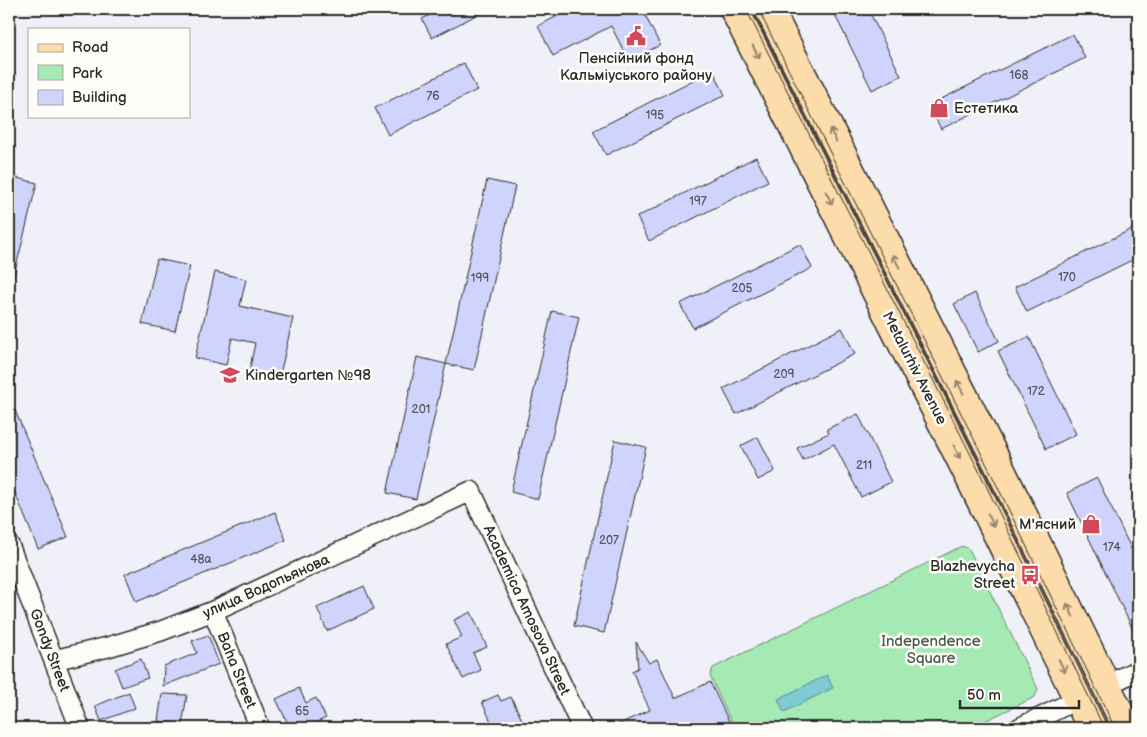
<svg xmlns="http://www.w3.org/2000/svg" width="1147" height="737" font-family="'Balsamiq Sans',sans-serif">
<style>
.green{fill:#a5e9b4;stroke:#688a70}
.water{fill:#7bccd2;stroke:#5b8c8f}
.building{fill:#cfd4fc;stroke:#2b2b2b}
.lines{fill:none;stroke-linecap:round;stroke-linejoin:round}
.street-casing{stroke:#2b2b2b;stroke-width:22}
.primary-casing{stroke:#2b2b2b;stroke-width:31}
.street{stroke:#fdfcf7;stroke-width:19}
.primary{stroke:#fddcac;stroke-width:28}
.tram{stroke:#2b2b2b;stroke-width:1}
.oneway{stroke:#94846c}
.labels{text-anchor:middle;stroke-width:5;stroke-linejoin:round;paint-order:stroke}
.number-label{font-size:12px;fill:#54555f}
.poi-label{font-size:15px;fill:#2b2b2b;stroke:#fdfcf7;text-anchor:start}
.street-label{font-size:15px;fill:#2b2b2b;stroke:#fdfcf7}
.park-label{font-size:15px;fill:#4a5a4d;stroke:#fdfcf7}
</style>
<rect width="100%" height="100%" fill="#eff0f8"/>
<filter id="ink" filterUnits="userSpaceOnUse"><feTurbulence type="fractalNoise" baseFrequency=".02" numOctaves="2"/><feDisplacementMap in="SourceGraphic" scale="10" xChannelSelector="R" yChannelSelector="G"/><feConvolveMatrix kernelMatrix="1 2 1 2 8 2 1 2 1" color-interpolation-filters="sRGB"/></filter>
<g filter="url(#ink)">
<path class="green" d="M962 546 969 549 1038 689 1035 697 970 728H734L710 676 713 668Z"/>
<path class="water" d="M827 675 833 688 784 712 778 699Z"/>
<path class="building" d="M441 9H488L432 38 422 19Z
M571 9H642L660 45 629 61 611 26 553 56 538 26Z
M832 9H868L901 76 872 90Z
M1073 34 1085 58 941 129 929 105Z
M464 63 477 90 388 135 375 108Z
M713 70 725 95 606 155 593 131Z
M756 157 768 181 649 241 637 217Z
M9 176 37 183 13 279 9 278Z
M487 180 515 186 474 370 446 364Z
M1138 226V257L1027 312 1015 287Z
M800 244 812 268 693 328 680 304Z
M157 259 190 266 175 331 142 324Z
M215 272 246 279 240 306 293 318 279 379 249 372 255 343 232 338 226 365 195 358Z
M975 293 999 341 978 352 954 304Z
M552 311 579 317 538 499 511 492Z
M842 328 855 354 736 414 723 389Z
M1029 337 1076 434 1046 449 998 351Z
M417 357 446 364 416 499 387 493Z
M9 396 68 537 38 549 9 478Z
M858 414 891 482 861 497 834 444 803 460 797 448 829 433 827 429Z
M758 437 775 471 758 480 741 446Z
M615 440 646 447 604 633 574 626Z
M1097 478 1138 563V640L1067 493Z
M275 512 286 540 136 602 125 574Z
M364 586 374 609 327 631 317 608Z
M471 612 487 647 473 653 481 670 463 679 446 644 462 637 454 620Z
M208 635 219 664 163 686 164 666 197 653 192 641Z
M636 642 649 663 657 659 675 698 710 682 732 728H610L650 710 632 671 638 668Z
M141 659 148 678 122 687 115 669Z
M299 688 306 703 316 698 326 718 304 728H290L276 699Z
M129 692 135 708 101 721 95 706Z
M162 694 187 695 182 725 158 721Z
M498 695 501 701 511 697 526 728H494L482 702Z"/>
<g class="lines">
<defs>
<path id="street" d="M9 545 80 728
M213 611 260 728
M54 660 108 647 161 631 213 611 471 491 582 728
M1107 685 1138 670
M1019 728 1078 699"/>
<path id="primary" d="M734 9 969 476 1092 728
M769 9 997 462 1127 728"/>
</defs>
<use href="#street" class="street-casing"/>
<use href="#primary" class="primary-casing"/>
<use href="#street" class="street"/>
<use href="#primary" class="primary"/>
<path class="tram" d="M746 9 979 471 1104 728
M758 9 988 467 1115 728"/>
</g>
<defs><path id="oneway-shaft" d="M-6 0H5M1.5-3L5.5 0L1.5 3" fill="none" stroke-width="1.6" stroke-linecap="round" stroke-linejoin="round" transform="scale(1.25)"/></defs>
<g class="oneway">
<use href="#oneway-shaft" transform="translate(756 52) rotate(63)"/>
<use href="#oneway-shaft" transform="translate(833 135) rotate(-117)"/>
<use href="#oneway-shaft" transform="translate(829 198) rotate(63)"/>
<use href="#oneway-shaft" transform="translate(896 261) rotate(-117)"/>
<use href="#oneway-shaft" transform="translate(960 387) rotate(-117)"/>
<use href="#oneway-shaft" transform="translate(957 452) rotate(63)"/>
<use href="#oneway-shaft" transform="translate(991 520) rotate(64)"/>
<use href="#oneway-shaft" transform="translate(1070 610) rotate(-116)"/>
<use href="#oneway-shaft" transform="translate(1062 666) rotate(64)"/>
</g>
</g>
<defs>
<symbol id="civic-bare" viewBox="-9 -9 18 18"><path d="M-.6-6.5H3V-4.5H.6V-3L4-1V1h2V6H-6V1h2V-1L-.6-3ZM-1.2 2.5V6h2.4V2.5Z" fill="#d1495b" stroke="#fdfcf7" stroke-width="2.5" paint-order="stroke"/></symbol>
<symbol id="shop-bare" viewBox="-9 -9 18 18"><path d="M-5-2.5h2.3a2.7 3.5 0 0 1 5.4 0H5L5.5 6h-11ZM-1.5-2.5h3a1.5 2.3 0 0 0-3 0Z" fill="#d1495b" stroke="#fdfcf7" stroke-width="2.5" paint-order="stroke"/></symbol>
<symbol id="school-bare" viewBox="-9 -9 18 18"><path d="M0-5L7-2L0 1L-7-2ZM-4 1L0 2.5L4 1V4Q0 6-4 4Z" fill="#d1495b" stroke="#fdfcf7" stroke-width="2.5" paint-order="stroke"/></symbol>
<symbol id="bus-bare" viewBox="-9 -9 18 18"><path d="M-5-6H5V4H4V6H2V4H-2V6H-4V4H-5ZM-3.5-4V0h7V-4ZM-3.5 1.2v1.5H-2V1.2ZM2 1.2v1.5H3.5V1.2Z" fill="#d1495b" stroke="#fdfcf7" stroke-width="2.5" paint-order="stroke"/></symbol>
</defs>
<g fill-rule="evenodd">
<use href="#civic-bare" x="622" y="22" width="28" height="28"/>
<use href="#shop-bare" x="925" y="94" width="28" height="28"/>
<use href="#school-bare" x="216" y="361" width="28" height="28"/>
<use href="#shop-bare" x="1077" y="510" width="28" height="28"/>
<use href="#bus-bare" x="1016" y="561" width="28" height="28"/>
</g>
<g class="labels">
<g class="number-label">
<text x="1019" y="79">168</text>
<text x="433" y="100">76</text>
<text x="655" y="119">195</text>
<text x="698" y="205">197</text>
<text x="1067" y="281">170</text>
<text x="480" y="282">199</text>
<text x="742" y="292">205</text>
<text x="784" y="378">209</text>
<text x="1036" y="395">172</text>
<text x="421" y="413">201</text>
<text x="864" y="469">211</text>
<text x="609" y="544">207</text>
<text x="1112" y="551">174</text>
<text x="201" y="563">48а</text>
<text x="302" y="715">65</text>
</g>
<g class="poi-label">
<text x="636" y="63" text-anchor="middle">Пенсійний фонд<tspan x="636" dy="17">Кальміуського району</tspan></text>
<text x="954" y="113">Естетика</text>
<text x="245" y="380">Kindergarten №98</text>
<text x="1076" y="529" text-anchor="end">М'ясний</text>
<text x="1015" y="571" text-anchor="end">Blazhevycha<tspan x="1015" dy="17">Street</tspan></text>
</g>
<g class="street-label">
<text transform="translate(915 368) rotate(63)" y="5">Metalurhiv Avenue</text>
<text transform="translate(266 586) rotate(-24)" y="5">улица Водопьянова</text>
<text transform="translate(527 610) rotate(65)" y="5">Academica Amosova Street</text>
<text transform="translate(50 650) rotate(69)" y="5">Gondy Street</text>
<text transform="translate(237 670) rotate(68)" y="5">Baha Street</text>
</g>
<g class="park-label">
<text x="931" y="646">Independence<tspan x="931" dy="17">Square</tspan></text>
</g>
</g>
<rect width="1147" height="737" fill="none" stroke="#fdfcf7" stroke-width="30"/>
<rect x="15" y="15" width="1117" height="707" fill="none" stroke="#2b2b2b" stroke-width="2" filter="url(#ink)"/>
<rect x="28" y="28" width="162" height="90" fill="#fdfcf7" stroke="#a9a8a5"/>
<rect x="38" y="44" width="25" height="8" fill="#fddcac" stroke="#a9a8a5"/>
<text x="72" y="52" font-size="15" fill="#2b2b2b">Road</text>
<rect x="38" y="65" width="25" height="15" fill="#a5e9b4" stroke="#a9a8a5"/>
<text x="72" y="78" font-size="15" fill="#2b2b2b">Park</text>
<rect x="38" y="90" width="25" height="15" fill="#cfd4fc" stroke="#a9a8a5"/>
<text x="72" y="102" font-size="15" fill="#2b2b2b">Building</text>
<path d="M960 700v8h119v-8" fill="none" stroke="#2b2b2b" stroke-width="2.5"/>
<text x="967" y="700" font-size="15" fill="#2b2b2b" stroke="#fdfcf7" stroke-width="4" paint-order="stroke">50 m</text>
</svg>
